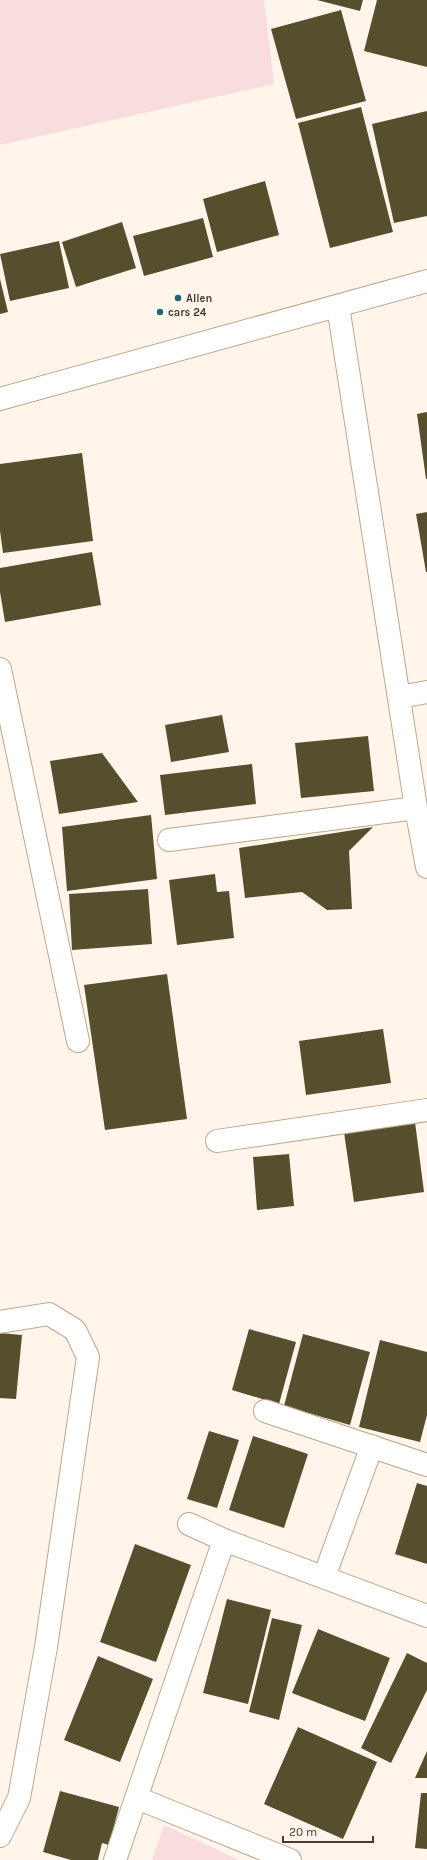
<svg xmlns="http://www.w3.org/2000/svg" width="427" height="1860" font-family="Karla,sans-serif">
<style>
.green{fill:#f9dcde}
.building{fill:#564f2e}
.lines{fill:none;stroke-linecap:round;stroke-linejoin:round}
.minor-casing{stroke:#bea78d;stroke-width:24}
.tertiary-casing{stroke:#bea78d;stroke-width:24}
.minor{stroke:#fff;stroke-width:22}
.tertiary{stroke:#fff;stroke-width:22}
.poi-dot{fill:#1f6775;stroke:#fff5ea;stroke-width:1.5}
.labels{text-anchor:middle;stroke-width:4;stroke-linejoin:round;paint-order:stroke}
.poi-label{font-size:11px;font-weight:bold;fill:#453b30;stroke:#fff5ea;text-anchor:start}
</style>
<rect width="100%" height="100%" fill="#fff5ea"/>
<path class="green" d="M0 0H264L274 84 0 145Z
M164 1825 239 1860H152Z"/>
<path class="building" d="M317 0H363L360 11Z
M377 0H427V67L364 51Z
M341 10 366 101 296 119 271 29Z
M361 107 393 232 330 248 298 123Z
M427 111V216L394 223 372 124Z
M265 181 279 235 217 252 203 199Z
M203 218 213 257 144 276 133 236Z
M122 222 136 268 76 287 62 242Z
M59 241 69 288 10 301 0 254Z
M0 279 8 312 0 314Z
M427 412V479H426L417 414Z
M82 453 93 541 3 553 0 531V464Z
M427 512V572H426L416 514Z
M92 552 101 605 5 622 0 592V568Z
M222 715 229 752 171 762 165 725Z
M368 736 374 791 301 798 295 743Z
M102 753 138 802 59 814 50 761Z
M252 764 256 804 165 815 160 775Z
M151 815 157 879 67 891 62 827Z
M373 827 349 851 352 909 327 910 302 892 245 898 239 848Z
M215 874 217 892 229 891 234 938 177 945 169 880Z
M148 889 152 944 72 950 69 894Z
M167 974 187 1119 105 1130 84 985Z
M383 1029 391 1083 306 1095 299 1041Z
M415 1122 424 1192 354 1202 344 1132Z
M289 1154 294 1206 257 1210 253 1157Z
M249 1329 296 1342 279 1404 232 1390Z
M0 1333 22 1335 16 1399 0 1398Z
M303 1334 370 1352 350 1425 284 1406Z
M380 1340 427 1352V1415L420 1442 359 1427Z
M209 1431 239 1440 217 1508 187 1499Z
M253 1436 308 1454 284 1528 229 1510Z
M417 1483 427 1486V1564L395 1554Z
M135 1544 191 1565 156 1662 100 1642Z
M227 1599 271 1610 248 1704 203 1693Z
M272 1618 302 1625 279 1720 249 1712Z
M318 1629 390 1658 365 1721 292 1693Z
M407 1653 427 1663V1690L391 1763 361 1748Z
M98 1656 153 1679 120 1762 64 1740Z
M298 1727 377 1762 343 1839 264 1804Z
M427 1751V1778H415Z
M60 1791 119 1807 109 1845 102 1843 98 1860H71L43 1852Z
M421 1793H427V1849L415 1848Z"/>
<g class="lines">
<defs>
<path id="minor" d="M338 306 416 808 427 867
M0 669 78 1041
M399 697 427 692
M169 840 416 808
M217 1141 427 1110
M0 1322 49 1314 75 1330 88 1357 46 1647 19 1798 0 1836
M265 1411 427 1465
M189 1524 224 1540 427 1616
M324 1577 372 1446
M137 1798 290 1860
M115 1860 224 1540"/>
<path id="tertiary" d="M0 399 427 281"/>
</defs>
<use href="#minor" class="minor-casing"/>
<use href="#tertiary" class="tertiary-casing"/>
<use href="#minor" class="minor"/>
<use href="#tertiary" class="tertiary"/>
</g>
<g class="poi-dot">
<circle cx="178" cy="298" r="4"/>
<circle cx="160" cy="312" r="4"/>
</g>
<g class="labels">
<g class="poi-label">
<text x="186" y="302">Allen</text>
<text x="168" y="316">cars 24</text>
</g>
</g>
<path d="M283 1836v6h90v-6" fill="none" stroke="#453b30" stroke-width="2"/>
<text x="289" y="1836" font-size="12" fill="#453b30" stroke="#fff5ea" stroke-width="3" paint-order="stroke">20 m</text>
</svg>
